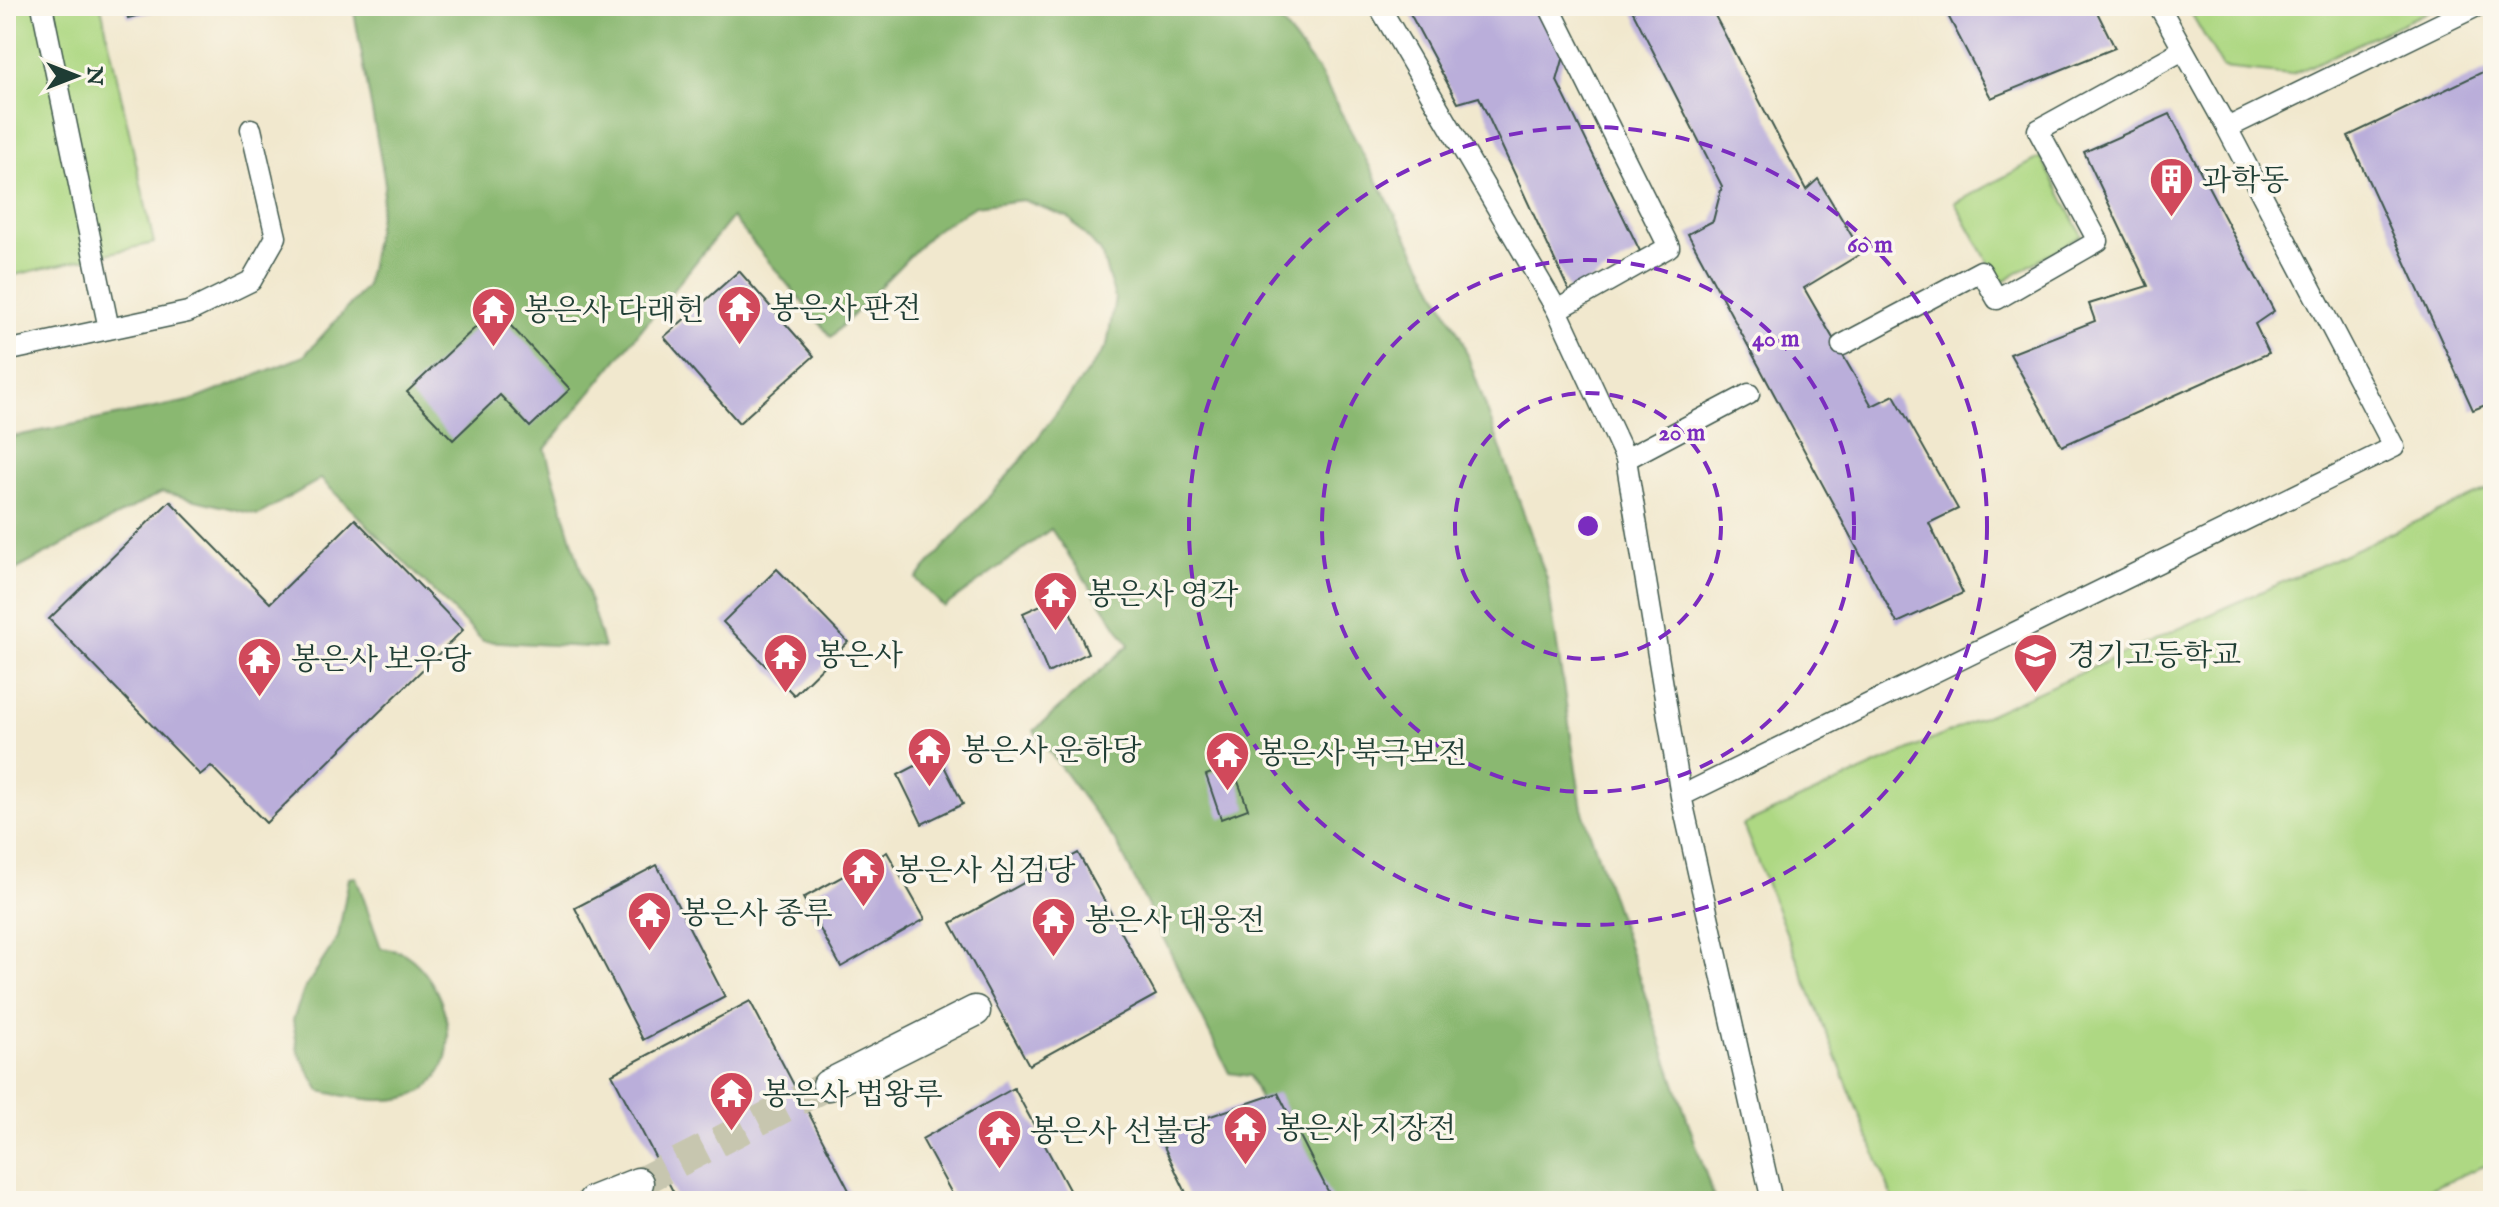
<svg xmlns="http://www.w3.org/2000/svg" width="2499" height="1207" font-family="'IM FELL English','Noto Serif KR',serif">
<style>
.green{fill:#aed883;stroke:#668a5c;stroke-width:2}
.forest{fill:#8ab871;stroke:#547a52;stroke-width:2}
.building{fill:#baaeda}
.lines{fill:none;stroke-linecap:round;stroke-linejoin:round}
.pedestrian-tunnel{stroke:#c7c6af;stroke-width:30;stroke-dasharray:30 15;stroke-linecap:butt}
.service-casing{stroke:#3e574b;stroke-width:23}
.pedestrian-casing{stroke:#3e574b;stroke-width:33}
.service{stroke:#fff;stroke-width:20}
.pedestrian{stroke:#fff;stroke-width:30}
.ring{fill:none;stroke:#7b2cbf;stroke-width:4;stroke-dasharray:14 10}
.labels{text-anchor:middle;stroke-width:7;stroke-linejoin:round;paint-order:stroke}
.poi-label{font-size:30px;fill:#1f3d34;stroke:#fbf7ec;text-anchor:start}
.centre{fill:#7b2cbf;stroke:#fbf7ec;stroke-width:4}
.ring-label{font-size:24px;text-anchor:middle;font-weight:bold;fill:#7b2cbf;stroke:#fbf7ec;stroke-width:7;stroke-linejoin:round;paint-order:stroke}
</style>
<rect width="100%" height="100%" fill="#fbf7ec"/>
<filter id="ink" filterUnits="userSpaceOnUse"><feTurbulence type="fractalNoise" baseFrequency=".0125" numOctaves="2"/><feDisplacementMap in="SourceGraphic" scale="16" xChannelSelector="R" yChannelSelector="G"/><feConvolveMatrix kernelMatrix="1 2 1 2 8 2 1 2 1" color-interpolation-filters="sRGB"/></filter>
<filter id="wash" filterUnits="userSpaceOnUse"><feTurbulence type="fractalNoise" baseFrequency=".006" numOctaves="4" result="noise"/><feDisplacementMap in="SourceGraphic" scale="32" xChannelSelector="R" yChannelSelector="G"/><feGaussianBlur stdDeviation="1.8" result="paint"/><feColorMatrix in="noise" values="0 0 0 0 0 0 0 0 0 0 0 0 0 0 0 0 0 1.4 0 .05"/><feComposite in="paint" operator="in"/></filter>
<g filter="url(#wash)">
<rect width="100%" height="100%" fill="#f1e8ce"/>
<path class="green" d="M6 6H101L154 243 6 277Z
M2187 6H2440L2291 75 2223 68Z
M2041 157 2082 235 2000 283 1955 203Z
M2489 489 2493 497V1162L2401 1201H1894L1743 825Z"/>
<path class="forest" d="M353 6H1269L1320 73 1462 340 1547 579 1582 809 1715 1201H1305L1250 1076 1229 1073 1118 845 1034 731 1129 645 1051 529 944 607 916 579 1018 464 1107 346 1115 298 1101 252 1068 217 1023 200 975 206 934 231 831 337 732 217 545 449 604 648 483 641 321 479 258 515 162 492 6 575V438L194 400 304 356 366 287 385 183Z
M356 877 381 948C389 950 398 950 405 954 445 980 470 1060 422 1091 396 1108 348 1097 320 1091L298 1052 293 1020 304 990 338 937 349 878Z"/>
<g id="blocks">
<path class="building" d="M125 6H171L172 7 128 18Z
M1406 6H1537L1564 56 1557 81 1640 251 1570 293 1479 97 1458 103Z
M1630 6H1710L1806 190 1818 179 1862 253 1804 288 1872 406 1894 395 1958 509 1929 523 1963 593 1897 623 1688 234 1713 221 1722 186Z
M1943 6H2094L2115 48 1991 98Z
M2493 67V402L2473 410 2348 136Z
M2170 114 2274 311 2255 324 2269 353 2062 446 2010 354 2095 321 2089 304 2148 286 2084 152Z
M739 271 814 356 739 423 664 337Z
M495 309 570 389 530 427 500 395 453 440 407 392Z
M170 501 270 603 355 519 463 630 266 823 211 766 200 775 49 619Z
M777 569 848 642 794 695 723 622Z
M1063 595 1088 653 1048 673 1023 613Z
M938 754 963 804 922 824 898 775Z
M1232 765 1248 809 1221 819 1206 775Z
M887 852 925 919 841 967 803 898Z
M1078 853 1156 995 1029 1065 951 923Z
M657 865 725 997 643 1040 575 908Z
M750 1001 850 1192 834 1201H678L612 1074Z
M1014 1088 1075 1201H956L922 1139Z
M1278 1093 1333 1201H1190L1158 1134Z"/>
</g>
</g>
<g filter="url(#ink)">
<use href="#blocks" fill-opacity="0" stroke="#3e574b" stroke-width="2"/>
<g class="lines">
<path class="pedestrian-tunnel" d="M638 1183 828 1085"/>
<defs>
<path id="service" d="M42 6 109 329
M1379 6 1557 310 1626 459 1681 796 1772 1201
M1549 6 1669 247 1557 310
M2159 6 2227 128 2477 6
M1842 345 1981 271 1997 299 2098 241 2038 130 2183 50
M6 351 188 312 251 281 276 237 251 129
M1626 459 1749 394
M1681 796 2394 447 2227 128"/>
<path id="pedestrian" d="M828 1085 975 1011
M593 1201 638 1183"/>
</defs>
<use href="#service" class="service-casing"/>
<use href="#pedestrian" class="pedestrian-casing"/>
<use href="#service" class="service"/>
<use href="#pedestrian" class="pedestrian"/>
</g>
</g>
<g class="ring">
<circle cx="1588" cy="526" r="133"/>
<circle cx="1588" cy="526" r="266"/>
<circle cx="1588" cy="526" r="399"/>
</g>
<defs>
<symbol id="building-pin" viewBox="-11 -11 22 30"><path d="M0 17L-7.5 6A9.5 9.5 0 1 1 7.5 6Z" fill="#d1495b" stroke="#fbf7ec"/><path d="M-4-6H4V6H1V3H-1V6H-4ZM-2.5-4.3h1.7v1.8h-1.7ZM.8-4.3h1.7v1.8H.8ZM-2.5-1h1.7V.8h-1.7ZM.8-1h1.7V.8H.8Z" fill="#fff"/></symbol>
<symbol id="temple-pin" viewBox="-11 -11 22 30"><path d="M0 17L-7.5 6A9.5 9.5 0 1 1 7.5 6Z" fill="#d1495b" stroke="#fbf7ec"/><path d="M0-6L5-2H3V0L6.5 2.5H4V6H1.5V3h-3V6H-4V2.5H-6.5L-3 0V-2H-5Z" fill="#fff"/></symbol>
<symbol id="school-pin" viewBox="-11 -11 22 30"><path d="M0 17L-7.5 6A9.5 9.5 0 1 1 7.5 6Z" fill="#d1495b" stroke="#fbf7ec"/><path d="M0-5L7-2L0 1L-7-2ZM-4 1L0 2.5L4 1V4Q0 6-4 4Z" fill="#fff"/></symbol>
</defs>
<g fill-rule="evenodd">
<use href="#building-pin" x="2146" y="154" width="51" height="69"/>
<use href="#temple-pin" x="714" y="282" width="51" height="69"/>
<use href="#temple-pin" x="468" y="284" width="51" height="69"/>
<use href="#temple-pin" x="1030" y="568" width="51" height="69"/>
<use href="#temple-pin" x="760" y="630" width="51" height="69"/>
<use href="#school-pin" x="2010" y="630" width="51" height="69"/>
<use href="#temple-pin" x="234" y="634" width="51" height="69"/>
<use href="#temple-pin" x="904" y="724" width="51" height="69"/>
<use href="#temple-pin" x="1202" y="728" width="51" height="69"/>
<use href="#temple-pin" x="838" y="844" width="51" height="69"/>
<use href="#temple-pin" x="624" y="888" width="51" height="69"/>
<use href="#temple-pin" x="1028" y="894" width="51" height="69"/>
<use href="#temple-pin" x="706" y="1068" width="51" height="69"/>
<use href="#temple-pin" x="1220" y="1102" width="51" height="69"/>
<use href="#temple-pin" x="974" y="1106" width="51" height="69"/>
</g>
<g class="labels">
<g class="poi-label">
<text x="2202" y="190">과학동</text>
<text x="770" y="318">봉은사 판전</text>
<text x="524" y="320">봉은사 다래헌</text>
<text x="1087" y="604">봉은사 영각</text>
<text x="816" y="665">봉은사</text>
<text x="2067" y="665">경기고등학교</text>
<text x="291" y="669">봉은사 보우당</text>
<text x="961" y="760">봉은사 운하당</text>
<text x="1258" y="763">봉은사 북극보전</text>
<text x="895" y="880">봉은사 심검당</text>
<text x="681" y="923">봉은사 종루</text>
<text x="1085" y="930">봉은사 대웅전</text>
<text x="762" y="1104">봉은사 법왕루</text>
<text x="1276" y="1138">봉은사 지장전</text>
<text x="1030" y="1141">봉은사 선불당</text>
</g>
</g>
<circle cx="1588" cy="526" r="12" class="centre"/>
<g class="ring-label">
<text x="1870" y="252">60 m</text>
<text x="1776" y="346">40 m</text>
<text x="1682" y="440">20 m</text>
</g>
<rect width="2499" height="1207" fill="none" stroke="#fbf7ec" stroke-width="32"/>
<g transform="translate(76 76) rotate(90)" stroke="#fbf7ec" stroke-width="6" paint-order="stroke">
<path d="M0-6L14 30L0 20L-14 30Z" fill="#1f3d34"/>
<text y="-12" font-size="22" font-weight="bold" text-anchor="middle" fill="#1f3d34">N</text>
</g>
</svg>
